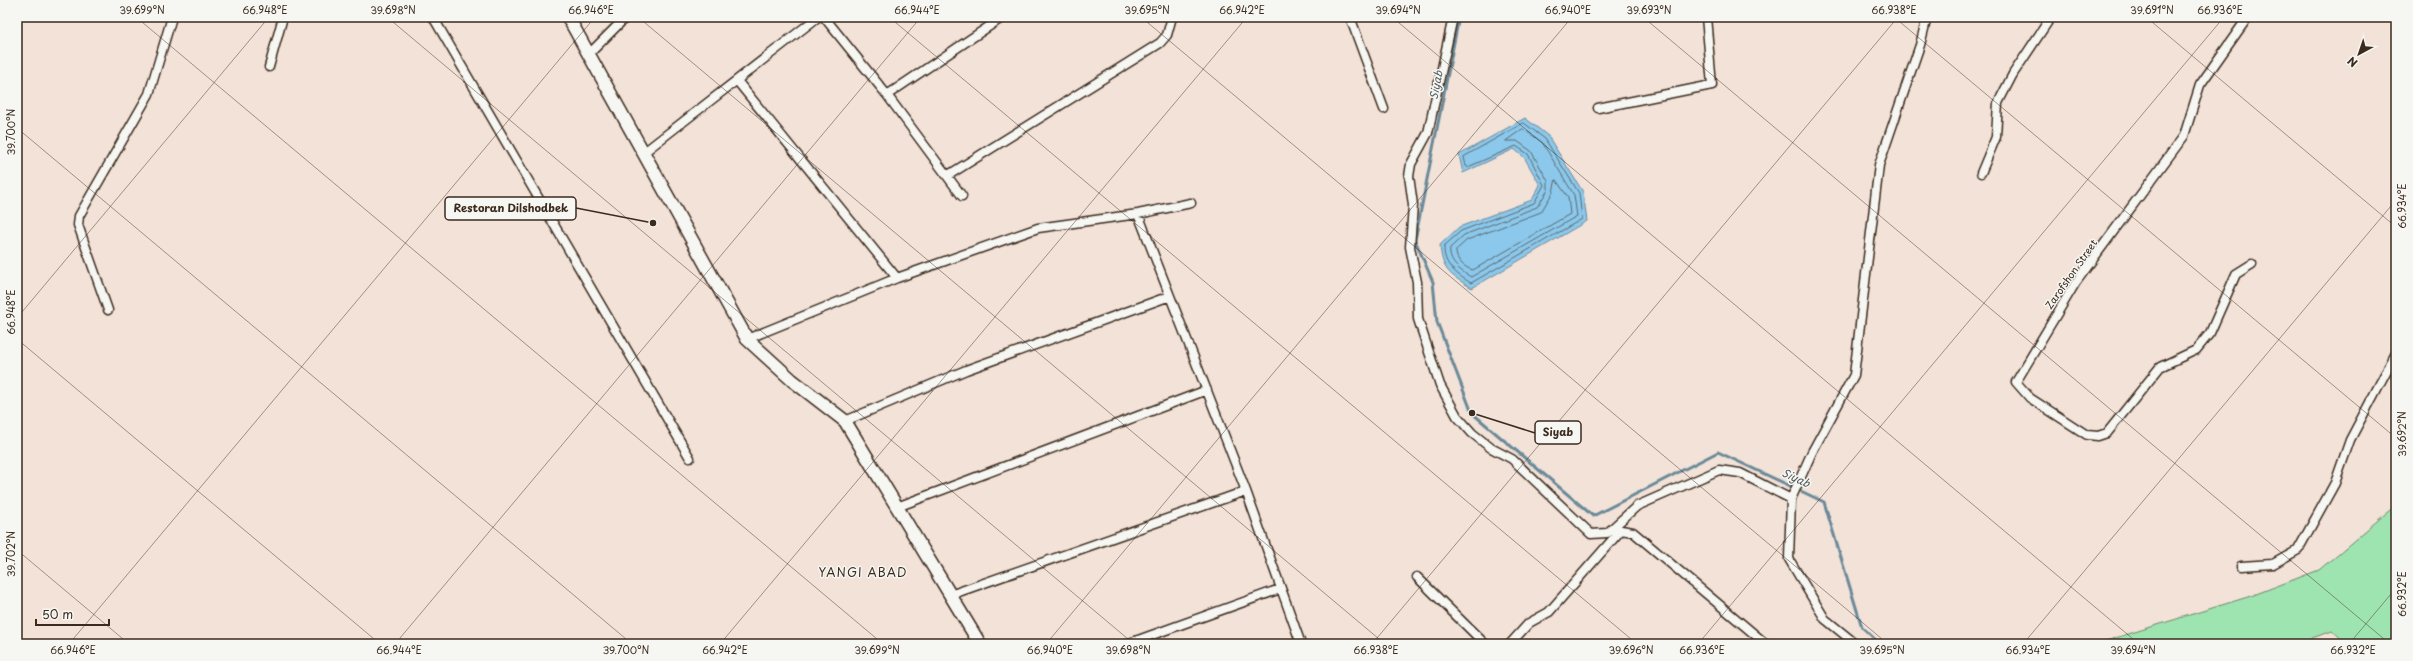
<svg xmlns="http://www.w3.org/2000/svg" width="2413" height="661" font-family="'Playpen Sans',sans-serif">
<style>
.green{fill:#9ee4b1;stroke:#6c8768}
.water{fill:#8bc8eb;stroke:#6b8999}
.lines{fill:none;stroke-linecap:round;stroke-linejoin:round}
.shore{stroke:#5b6970;stroke-width:1}
.stream{stroke:#6b8999;stroke-width:3}
.street-casing{stroke:#3b2a1e;stroke-width:11}
.secondary-casing{stroke:#3b2a1e;stroke-width:15}
.street{stroke:#f6f6f2;stroke-width:8}
.secondary{stroke:#f6f6f2;stroke-width:12}
.ticks{fill:none;stroke:#3b2a1e;stroke-width:1;stroke-opacity:0.45}
.labels{text-anchor:middle;stroke-width:3;stroke-linejoin:round;paint-order:stroke}
.street-label{font-size:10px;fill:#3b2a1e;stroke:#f6f6f2}
.water-label{font-size:11px;font-style:italic;fill:#53595c;stroke:#f6f6f2}
.quarter-label{font-size:12px;letter-spacing:1px;fill:#3b2a1e;stroke:#f6f6f2}
.leader{fill:none;stroke:#3b2a1e;stroke-width:1.5}
.callout-dot{fill:#3b2a1e;stroke:#f6f6f2;stroke-width:1.5}
.callout{fill:#f6f6f2;stroke:#3b2a1e;stroke-width:1.5}
.callout-label{font-size:11px;text-anchor:middle;font-weight:bold;fill:#3b2a1e}
.neatline{fill:none;stroke:#3b2a1e;stroke-width:1.5}
.ticks-label{font-size:10px;text-anchor:middle;fill:#3b2a1e}
</style>
<rect width="100%" height="100%" fill="#f2e2d7"/>
<filter id="ink" filterUnits="userSpaceOnUse"><feTurbulence type="fractalNoise" baseFrequency=".025" numOctaves="2"/><feDisplacementMap in="SourceGraphic" scale="8" xChannelSelector="R" yChannelSelector="G"/><feConvolveMatrix kernelMatrix="1 2 1 2 8 2 1 2 1" color-interpolation-filters="sRGB"/></filter>
<g filter="url(#ink)">
<path class="green" d="M2396 505V644H2347L2333 631 2294 644H2096L2251 596 2319 570Z"/>
<path class="water" d="M1525 118 1548 136 1583 192 1587 221 1472 288C1450 275 1442 271 1440 245L1459 227 1532 200 1540 185 1524 157 1514 149 1463 173 1459 155Z"/>
<g class="lines">
<path class="shore" d="M1524 123 1545 139 1579 193 1582 219 1471 283C1456 274 1443 265 1444 246L1461 231 1534 203 1544 185 1528 154 1516 146 1468 167 1466 166 1464 157Z
M1523 129 1542 142 1574 195 1577 216 1471 277C1460 271 1448 262 1450 248L1464 235 1537 207 1548 190V181L1531 151 1517 141H1506Z
M1556 180 1568 197 1570 214 1473 270C1464 268 1455 259 1456 250L1467 240 1541 212 1553 192Z"/>
<path class="stream" d="M1459 17 1415 240 1433 282 1437 322 1472 413 1593 516 1718 452 1824 502 1862 627 1880 644"/>
<defs>
<path id="street" d="M433 17 690 458
M824 17 887 95 962 196
M1350 17 1384 109
M1453 17 1428 133 1411 164 1409 176 1413 205 1410 247 1417 282 1418 319 1440 385 1457 416 1472 433 1491 448 1512 459 1591 534 1607 533 1637 506 1719 470 1740 473 1791 499
M2248 17 2200 85 2184 136 2076 282 2016 382 2030 398 2087 435 2098 436 2107 433 2160 367 2196 350 2210 333 2236 274 2252 264
M588 55 626 17
M269 67 283 17
M738 82 897 278
M887 95 1003 17
M1598 108 1712 85 1706 17
M643 153 818 17
M1981 173 1996 137 1998 103 2013 74 2051 17
M947 176 1160 43 1167 35 1172 17
M1138 214 1246 491 1301 644
M108 310 78 225 79 216 149 94 172 17
M747 339 897 278 1038 228 1138 214 1191 203
M845 421 966 370 1170 296
M897 507 1207 390
M2241 566 2273 564 2298 550 2335 483 2350 440 2396 353
M1417 577 1485 644
M950 595 1246 491
M1127 644 1280 589
M1510 644 1529 623 1549 612 1621 530 1633 532 1766 644
M1856 644 1825 619 1789 559 1791 499 1812 452 1854 375 1879 165 1920 45 1927 17"/>
<path id="secondary" d="M568 17 747 339 792 380 845 421 980 644"/>
</defs>
<use href="#street" class="street-casing"/>
<use href="#secondary" class="secondary-casing"/>
<use href="#street" class="street"/>
<use href="#secondary" class="secondary"/>
</g>
</g>
<path class="ticks" d="M136 17 883 644M387 17 1134 644M638 17 1385 644M889 17 1637 644M1141 17 1888 644M1392 17 2139 644M1643 17 2390 644M1894 17 2396 438M2146 17 2396 227M17 128 632 644M17 318 269 17M17 339 380 644M17 550 129 644M69 644 595 17M395 644 921 17M720 644 1247 17M1046 644 1572 17M1372 644 1898 17M1698 644 2224 17M2023 644 2396 200M2349 644 2396 588"/>
<g class="labels">
<g class="street-label">
<text transform="translate(2071 274) rotate(-55)" y="4">Zarofshon Street</text>
</g>
<g class="water-label">
<text transform="translate(1436 85) rotate(-79)" y="4">Siyab</text>
<text transform="translate(1796 478) rotate(25)" y="4">Siyab</text>
</g>
<g class="quarter-label">
<text x="863" y="577">YANGI ABAD</text>
</g>
</g>
<path class="leader" d="M653 223L576 208M1472 413L1535 433"/>
<g class="callout-dot">
<circle cx="653" cy="223" r="4"/>
<circle cx="1472" cy="413" r="4"/>
</g>
<g class="callout">
<rect x="445" y="197" width="131" height="23" rx="4"/>
<rect x="1535" y="421" width="46" height="23" rx="4"/>
</g>
<g class="callout-label">
<text x="511" y="212">Restoran Dilshodbek</text>
<text x="1558" y="436">Siyab</text>
</g>
<rect width="2413" height="661" fill="none" stroke="#f6f6f2" stroke-width="44"/>
<g transform="translate(2359 54) rotate(220)" stroke="#f6f6f2" stroke-width="3" paint-order="stroke">
<path d="M0-3L7 15L0 10L-7 15Z" fill="#3b2a1e"/>
<text y="-6" font-size="11" font-weight="bold" text-anchor="middle" fill="#3b2a1e">N</text>
</g>
<path d="M36 619v6h73v-6" fill="none" stroke="#3b2a1e" stroke-width="2"/>
<text x="42" y="619" font-size="12" fill="#3b2a1e" stroke="#f6f6f2" stroke-width="3" paint-order="stroke">50 m</text>
<rect x="22" y="22" width="2369" height="617" class="neatline"/>
<g class="ticks-label">
<text x="142" y="14">39.699°N</text>
<text x="265" y="14">66.948°E</text>
<text x="393" y="14">39.698°N</text>
<text x="591" y="14">66.946°E</text>
<text x="917" y="14">66.944°E</text>
<text x="1147" y="14">39.695°N</text>
<text x="1242" y="14">66.942°E</text>
<text x="1398" y="14">39.694°N</text>
<text x="1568" y="14">66.940°E</text>
<text x="1649" y="14">39.693°N</text>
<text x="1894" y="14">66.938°E</text>
<text x="2152" y="14">39.691°N</text>
<text x="2220" y="14">66.936°E</text>
<text transform="translate(11 132) rotate(-90)" y="4">39.700°N</text>
<text transform="translate(2402 206) rotate(-90)" y="4">66.934°E</text>
<text transform="translate(11 312) rotate(-90)" y="4">66.948°E</text>
<text transform="translate(2402 434) rotate(-90)" y="4">39.692°N</text>
<text transform="translate(11 554) rotate(-90)" y="4">39.702°N</text>
<text transform="translate(2402 594) rotate(-90)" y="4">66.932°E</text>
<text x="73" y="654">66.946°E</text>
<text x="399" y="654">66.944°E</text>
<text x="626" y="654">39.700°N</text>
<text x="725" y="654">66.942°E</text>
<text x="877" y="654">39.699°N</text>
<text x="1050" y="654">66.940°E</text>
<text x="1128" y="654">39.698°N</text>
<text x="1376" y="654">66.938°E</text>
<text x="1631" y="654">39.696°N</text>
<text x="1702" y="654">66.936°E</text>
<text x="1882" y="654">39.695°N</text>
<text x="2028" y="654">66.934°E</text>
<text x="2133" y="654">39.694°N</text>
<text x="2353" y="654">66.932°E</text>
</g>
</svg>
